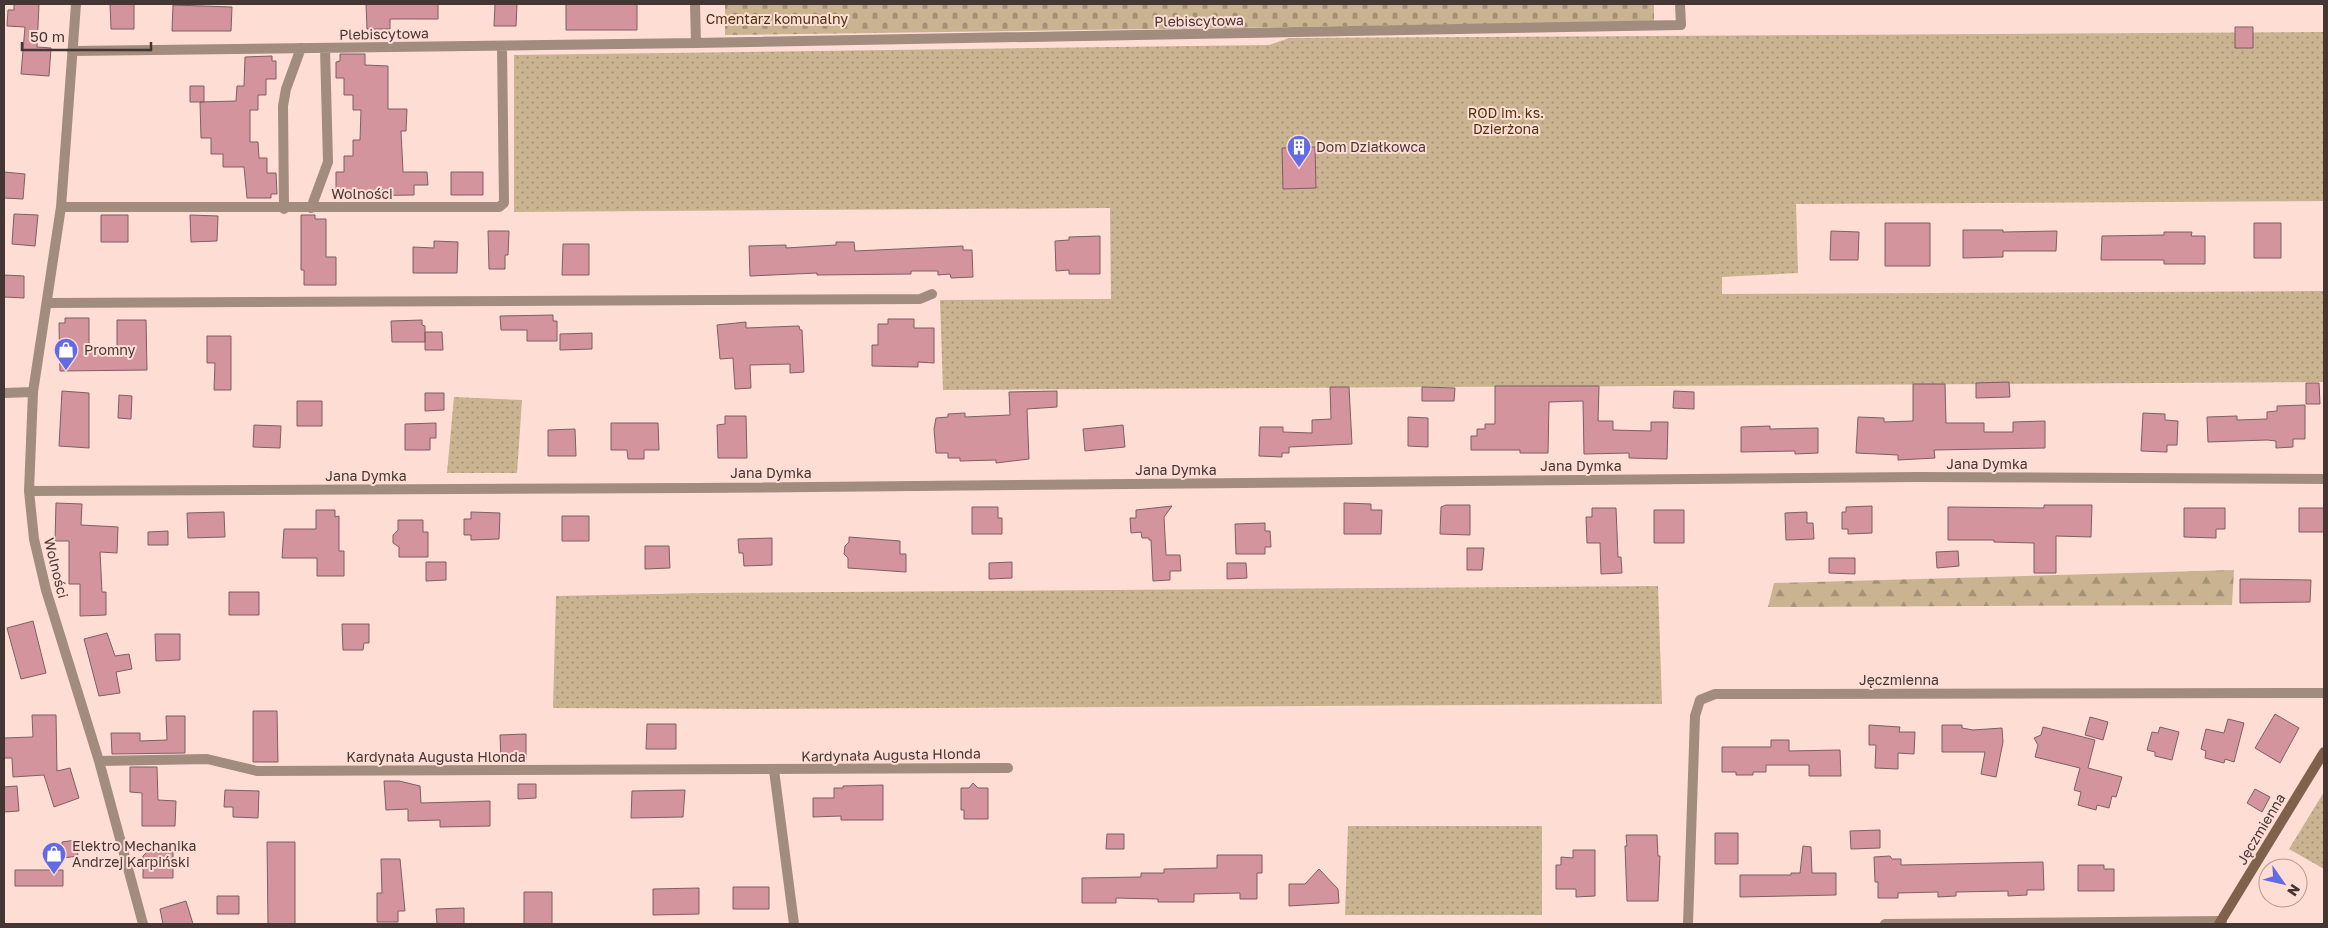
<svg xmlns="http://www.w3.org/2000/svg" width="2328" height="928" font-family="'Golos Text',sans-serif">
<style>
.grass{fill:url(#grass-dots)}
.forest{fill:url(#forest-firs)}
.cemetery{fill:url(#cemetery-stones)}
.building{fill:#d3949d;stroke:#7d5f63}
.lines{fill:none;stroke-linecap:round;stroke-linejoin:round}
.street{stroke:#a28c7d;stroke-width:10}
.secondary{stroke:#80614c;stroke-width:10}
.labels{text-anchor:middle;stroke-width:4;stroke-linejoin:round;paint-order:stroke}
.park-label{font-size:14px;fill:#4a3409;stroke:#feddd5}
.street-label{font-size:14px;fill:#443633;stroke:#feddd5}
.poi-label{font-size:14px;fill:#443633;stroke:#feddd5;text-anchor:start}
</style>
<defs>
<pattern id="grass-dots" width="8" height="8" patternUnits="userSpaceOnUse" patternTransform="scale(1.25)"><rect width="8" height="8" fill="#c9b390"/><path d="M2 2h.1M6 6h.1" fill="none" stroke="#a59276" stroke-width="1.8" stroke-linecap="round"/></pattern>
<pattern id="forest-firs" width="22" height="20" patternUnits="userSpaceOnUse" patternTransform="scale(1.25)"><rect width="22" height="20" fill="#c9b390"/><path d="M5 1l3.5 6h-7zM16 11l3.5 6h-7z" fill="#a59276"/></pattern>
<pattern id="cemetery-stones" width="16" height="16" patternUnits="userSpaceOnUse" patternTransform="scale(1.25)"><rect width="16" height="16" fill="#c9b390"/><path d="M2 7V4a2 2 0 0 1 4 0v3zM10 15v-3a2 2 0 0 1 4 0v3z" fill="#a59276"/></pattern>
</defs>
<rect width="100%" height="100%" fill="#feddd5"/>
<path class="grass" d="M2324 32V201L1796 204 1798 273 1722 277V294L2324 291V382L943 390 940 300 1111 299 1110 208 514 212V55L1269 45 1289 38Z
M454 397 522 400 517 473H447Z
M1658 586 1662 704 760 709 553 708 556 596 706 593Z
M2324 792V869L2289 849Z
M1348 826H1542V915H1345Z"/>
<path class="forest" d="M2234 570 2232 605 1768 607 1774 583Z"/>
<path class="cemetery" d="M725 4H1654V22L725 35Z"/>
<path class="building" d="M14 4H39L37 47 51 48 49 76 21 74 25 27 7 26 8 10H14Z
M110 4H134V29H111Z
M366 4H438V19H390V29H367Z
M495 4H517L516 26H494Z
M566 4H637V30H566Z
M173 5 232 7 231 31H172Z
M2235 27H2253V48H2235Z
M340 54H365V65L388 66V109H407L406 131H401L403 172H427L428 185H414V195L340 196V189L336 190V172H344V156H353V140H360L361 110H353V95H344V78H336V62L340 61Z
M272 56V61H276V79H266V95H258V110H250V142H258L259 158H267V173H276L277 194H271V198H247L244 167H223V154H211V138H201L200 102 236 101 237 86H244L245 57Z
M190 86H204V102H190Z
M1315 147 1316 188 1283 189 1282 148Z
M4 172 25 174 23 199 4 198Z
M451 172H483V195H451Z
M14 214 38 215 35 246 12 244Z
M101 215H128V242H101Z
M190 215 218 216 217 241 191 242Z
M301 215H315V219H326V257H336V285H304V270H301Z
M1885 223H1930V266H1885Z
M2254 223H2281V258H2254Z
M1963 230H2003V232L2057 231 2056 251H2003V257L1963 258Z
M488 231H509L508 255H505V269H489Z
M1831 231 1859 232 1858 260H1830Z
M2164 232H2192L2191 236H2205V264H2164V260H2101L2102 236 2164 235Z
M1100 236V274H1069V270L1056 271 1055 241 1069 240V237Z
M434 241 458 242 457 273H413V247L434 248Z
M836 242H854L855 251 963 246V250H972L973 277 951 278 950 274 938 275V271H911V274L817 275V273L750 276 749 246 786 245V248L836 245Z
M563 244H589V275H562Z
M4 275 24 276V298L4 297Z
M553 315V321H557V341H527V330H501L500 316Z
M65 318H89V348H117V320H146L147 370 60 371 59 323H65Z
M888 319H914V328H934V363L918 362V367L872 366V345H878V324H888Z
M422 320V325L425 326V342H392L391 321Z
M746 322V328L799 326 800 330H802L804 372 790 373V364L750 365 751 388 735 389 733 358 720 359 717 325Z
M425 332H442L443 350H425Z
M592 333V349L560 350V334Z
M207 336H231V390H214L215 363H207Z
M2009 382 2010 397 1976 398V383Z
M2306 383H2319L2320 404H2306Z
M1913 384H1945L1946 423H1984V432H2013V422L2045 421V448L1934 450 1935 458 1898 460V455L1856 453 1858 417 1884 418V422L1913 421Z
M1495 386H1599L1598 421H1613V430L1651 431V422H1668L1667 459 1629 458V453L1584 454 1583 401 1549 402 1548 453H1520V450H1471V436H1477V429H1485V424H1495Z
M1330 387H1349L1352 444 1289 447V453H1282V457L1259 456 1260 427H1283V432L1312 433V420L1331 419Z
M1422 387 1455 388 1454 401H1422Z
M62 391 89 393V448L59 446Z
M1057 391V407L1027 409 1029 459 996 463V460L960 461V458H948V453H936L934 429 936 418 948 417V414L965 413V417L1010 415 1009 392Z
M1674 391 1694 392V409L1673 408Z
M425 393H444V410L425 411Z
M119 395 132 396 131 419 118 418Z
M297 401H322V426H297Z
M2305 405V439H2293V447L2276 448V441L2267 440 2208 442 2207 417 2237 416V420L2267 419V412L2277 411V406Z
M2143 413 2165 414V420L2178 421 2177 445H2167V452L2141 451Z
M725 416H746L747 458H718L717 425 725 424Z
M1408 417 1428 418V447L1408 446Z
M436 423V438H430V450H405V424Z
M611 423H658L659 450H644V459H628L627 450H611Z
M254 425 281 426 280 448 253 447Z
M1123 425 1125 447 1085 451 1083 429Z
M1770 426V429L1818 428V453L1795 454V451L1741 452V427Z
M575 429 576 456H548V430Z
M56 503 82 504 81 525 118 527 117 553 100 552 102 592H106V615L80 616V584H69V541H55Z
M1344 503 1371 504V510H1382L1381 534H1344Z
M1446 505H1470V535L1440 534 1441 507Z
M2044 505H2092L2091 537 2056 536V573H2034V543L1994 542V540H1948V507L2044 508Z
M1172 506 1164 517 1166 555H1180L1181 571H1170V580L1153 581 1151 540H1149V538H1142L1141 532 1131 533 1130 518H1136V510Z
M1872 506V533L1848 534V529H1842V512H1846V507Z
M972 507H998V518H1002V534H972Z
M1592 508H1616L1618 557H1621L1622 573 1601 574 1600 543H1587L1586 517H1592Z
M2184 508H2225V529H2216V538L2184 537Z
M2299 508H2324V532H2299Z
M316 510H335V517L339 516V551H344V576H317V558H282L284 529H316Z
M1654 510H1684V543H1654Z
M224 512 225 537 188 538 187 513Z
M471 512 500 513 499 539 471 540V535H464V519H471Z
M1807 512V523H1813L1814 539 1786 540 1785 513Z
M562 516H589V541H562Z
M398 520H423V532H428V557H399V547L393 543V535L398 530Z
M1265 523V531H1270L1271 547H1265V554H1236L1235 524Z
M168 531V545H148V532Z
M849 537 900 541V554H906V572L848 568V558L844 554 845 546 849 542Z
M772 538V565L744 566 743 553H739L738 539Z
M645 546H669L670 568 645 569Z
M1467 548H1484L1482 570H1467Z
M1958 551 1959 566 1937 568 1936 552Z
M1829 558H1855V574L1829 573Z
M426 562H446V580L426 581Z
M1012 562V578L989 579V563Z
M1227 563H1246L1247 578 1227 579Z
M2240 579 2311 580 2310 602 2240 603Z
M229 592H259V615H229Z
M33 621 46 673 21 679 7 628Z
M342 624H369V643H364L363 650H343Z
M107 633 115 656 129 654 132 669 116 672 120 693 99 696 84 639Z
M155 634H180V660L156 661Z
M253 711H277L278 762H253Z
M2275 714 2299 728 2280 763 2255 748Z
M32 715H56L57 771 70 768 79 798 54 807 44 775 13 777 12 758H4V738L33 737Z
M166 716H185V753L112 754 111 733H140V741L167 740Z
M2090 717 2108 722 2103 740 2085 735Z
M2228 719 2244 723 2234 762 2225 759 2224 763 2205 758 2206 751 2201 749 2206 729 2224 733Z
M647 724H676V749H646Z
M1869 725 1900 727 1899 732H1915L1914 754 1898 753V769L1875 768 1876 745H1869Z
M1942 725H1962V728L1973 730 2002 728 2003 742 1996 777 1981 774 1985 752H1942Z
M2043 727 2095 740 2088 768 2122 777 2116 797 2112 796 2109 808 2097 805 2096 810 2078 805 2081 792 2074 790 2080 768 2035 757 2038 745 2034 738 2041 735Z
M2160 727 2179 732 2172 760 2155 756V752L2147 750 2152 732 2158 733Z
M526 734V760L501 761 500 735Z
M1771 740H1789V751L1840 750 1841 776H1809V765H1766V772H1753V775H1736V772H1722V747H1771Z
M130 767H157L158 800 176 801 175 826H142V793L130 792Z
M384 781H399L420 786 421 803 490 801V826L440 827V820L408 821V809L386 810Z
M973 783 978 788H988V819H964V810H961V788H969Z
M518 784H536V798L518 799Z
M883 785V820H841V816L813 817V798H834V788H843V786Z
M17 786 19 811 4 812V787Z
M2255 789 2270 797 2262 812 2247 803Z
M225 790 259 791 258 818 233 817V807H224Z
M685 790 683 817 631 818 632 791Z
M1880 830V848L1851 849 1850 831Z
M1715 833H1738V864H1715Z
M1107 834H1124V849H1106Z
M1626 835H1657L1658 856H1660L1658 901H1627L1625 846H1627Z
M76 840 78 856 63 858 62 842Z
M267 842H295V924H268Z
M1803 846 1811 847 1812 873H1836V895L1740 897V875H1791V873H1800Z
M1573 850H1595V896L1576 897V889H1556V865H1561V857L1573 858Z
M147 852H173V878H143V856Z
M1217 855H1262V873H1257V899H1240V893L1194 894V902H1158V899L1116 898V903H1082V878L1141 877V873H1164V869L1217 868Z
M1890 856 1892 859H1901V865L2043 862 2044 890H2027V895L2008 896V891L1956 892V896L1938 897V892L1898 893V898H1878V882H1875L1874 857Z
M381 859H400L405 911H398V922H377V893H382Z
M2078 865H2104V869H2114V891H2078Z
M1319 869 1338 889 1339 903 1289 906V884H1305Z
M15 870H63V886H15Z
M733 887H769V909H733Z
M699 888V914L653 915V889Z
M524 892H552V924H524Z
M217 896H239V914H217Z
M186 901 193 924H163L160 909Z
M464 908V924H437L436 909Z"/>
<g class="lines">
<path class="street" d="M76 4 61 207 33 392 29 491 34 539 46 590 99 761 143 924
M695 4 696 43
M72 51 696 43 1681 25 1680 4
M61 207H499L504 203 502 46
M311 208 328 162 325 48
M284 209 283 106 286 89 301 48
M48 303 920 299 932 294
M4 393 33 392
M29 491 695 488 1917 477 2324 479
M99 761 207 759 257 771 1008 768
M774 770 794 924
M1688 924 1695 716 1700 700 1715 694 2324 693
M1885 924 2222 921"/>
<path class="secondary" d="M2219 924 2324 752"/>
</g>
<defs>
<symbol id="building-pin" viewBox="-11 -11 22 30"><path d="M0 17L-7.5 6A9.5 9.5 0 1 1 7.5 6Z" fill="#626be3" stroke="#feddd5"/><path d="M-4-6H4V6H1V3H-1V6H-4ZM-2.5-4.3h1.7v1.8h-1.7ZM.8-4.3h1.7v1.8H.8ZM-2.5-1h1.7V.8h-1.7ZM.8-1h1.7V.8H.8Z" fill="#fff"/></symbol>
<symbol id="shop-pin" viewBox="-11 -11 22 30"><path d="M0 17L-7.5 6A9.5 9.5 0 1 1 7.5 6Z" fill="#626be3" stroke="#feddd5"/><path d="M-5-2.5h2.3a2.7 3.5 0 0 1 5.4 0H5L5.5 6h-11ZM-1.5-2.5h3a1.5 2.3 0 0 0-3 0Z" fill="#fff"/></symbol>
</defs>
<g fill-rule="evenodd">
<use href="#building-pin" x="1285" y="133" width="28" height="38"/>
<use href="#shop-pin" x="52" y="336" width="28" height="38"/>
<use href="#shop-pin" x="40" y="840" width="28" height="38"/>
</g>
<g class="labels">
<g class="park-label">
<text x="777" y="24">Cmentarz komunalny</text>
<text x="1506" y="118">ROD im. ks.<tspan x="1506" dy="16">Dzierżona</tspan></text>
</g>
<g class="street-label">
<text transform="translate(1199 21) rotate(-1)" y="5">Plebiscytowa</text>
<text transform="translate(384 34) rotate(-1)" y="5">Plebiscytowa</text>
<text x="362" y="199">Wolności</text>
<text x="1987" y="469">Jana Dymka</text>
<text x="1581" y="471">Jana Dymka</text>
<text x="1176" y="475">Jana Dymka</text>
<text x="771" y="478">Jana Dymka</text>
<text x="366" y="481">Jana Dymka</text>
<text transform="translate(56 568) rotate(76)" y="5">Wolności</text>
<text x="1899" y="685">Jęczmienna</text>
<text transform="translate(891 755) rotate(-1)" y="5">Kardynała Augusta Hlonda</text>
<text x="436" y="762">Kardynała Augusta Hlonda</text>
<text transform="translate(2261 829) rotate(-59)" y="5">Jęczmienna</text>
</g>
<g class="poi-label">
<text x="1316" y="152">Dom Działkowca</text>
<text x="84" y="355">Promny</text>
<text x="72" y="851">Elektro Mechanika<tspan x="72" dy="16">Andrzej Karpiński</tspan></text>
</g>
</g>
<rect width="2328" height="928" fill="none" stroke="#443633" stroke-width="10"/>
<g transform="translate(2283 883) rotate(124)"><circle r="24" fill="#feddd5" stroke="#b49a94"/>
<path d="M0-4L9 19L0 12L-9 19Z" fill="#626be3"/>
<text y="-8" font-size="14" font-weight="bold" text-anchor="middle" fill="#443633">N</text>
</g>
<path d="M22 42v8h129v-8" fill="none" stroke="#443633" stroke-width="2.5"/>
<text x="30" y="42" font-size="15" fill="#443633" stroke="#feddd5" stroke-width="4" paint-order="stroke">50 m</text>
</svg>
